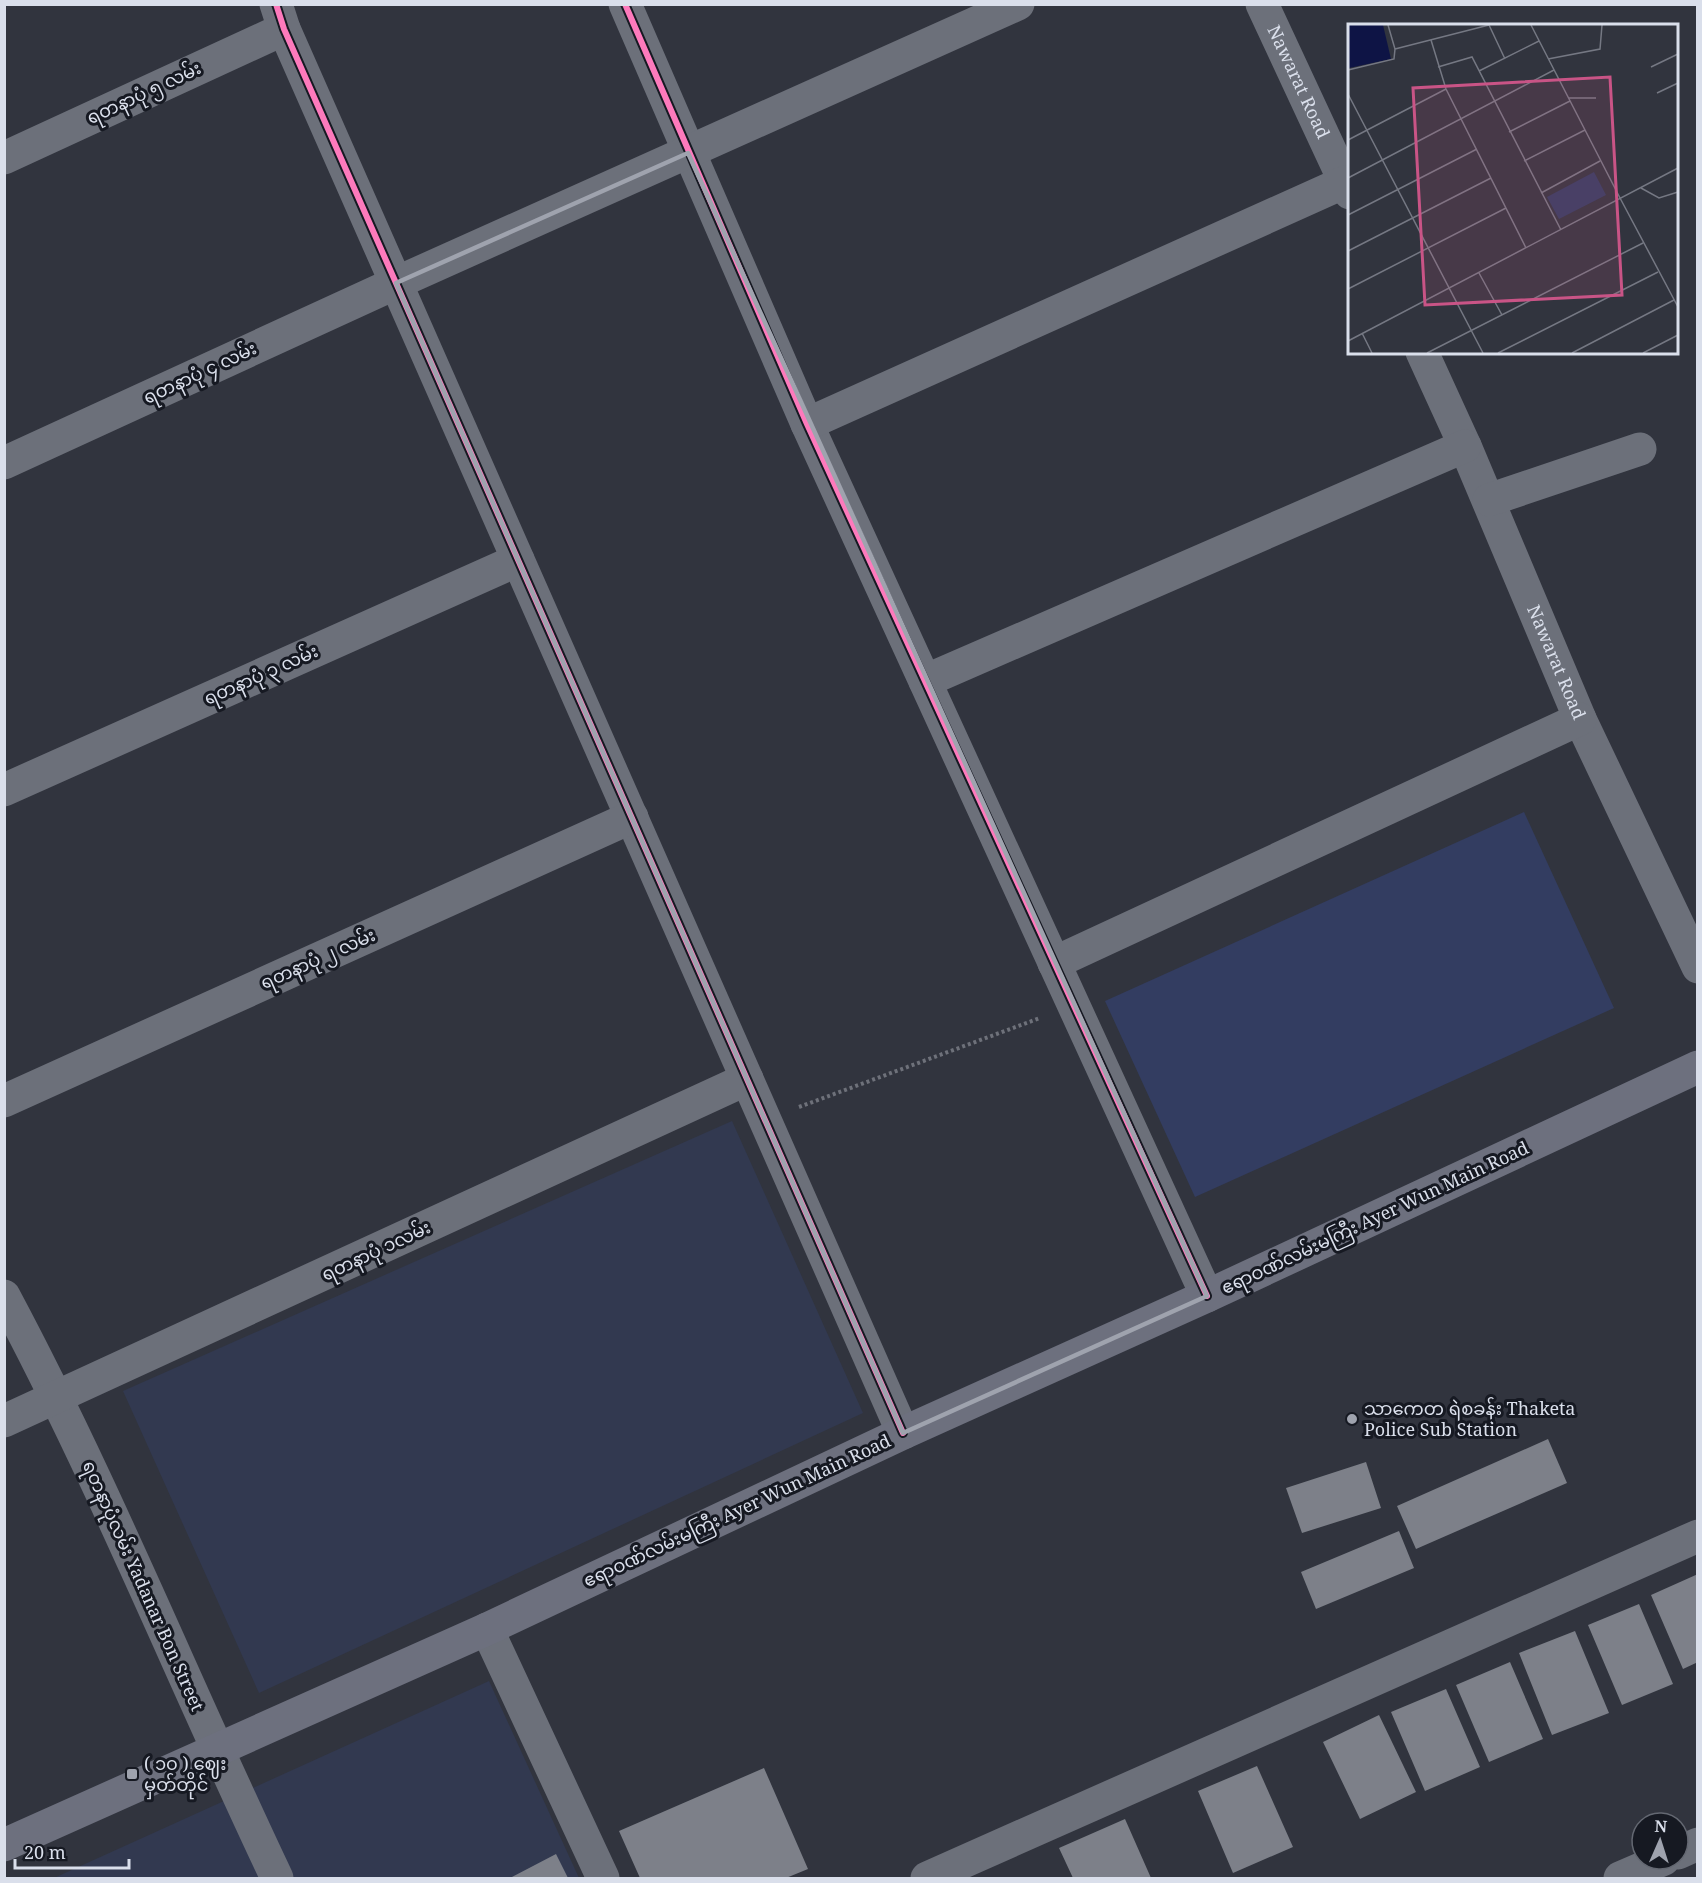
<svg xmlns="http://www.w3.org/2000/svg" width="1702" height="1883" font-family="'Noto Serif','Noto Sans Myanmar',serif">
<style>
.built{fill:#323950}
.green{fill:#333d61}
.building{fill:#7d8089}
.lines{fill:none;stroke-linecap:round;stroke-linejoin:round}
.path{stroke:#6e717a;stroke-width:4;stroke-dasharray:3 3;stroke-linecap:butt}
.minor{stroke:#6c707a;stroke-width:33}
.major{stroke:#6d707e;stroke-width:33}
.cycleway-casing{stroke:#161922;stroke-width:10}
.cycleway{stroke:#fd7abc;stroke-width:6}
.marked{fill:none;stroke:#9fa3ae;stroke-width:4.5;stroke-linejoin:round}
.poi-dot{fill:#9fa3ae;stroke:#161922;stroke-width:2}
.labels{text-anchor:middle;stroke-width:6;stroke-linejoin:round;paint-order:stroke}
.street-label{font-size:18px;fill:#dadfeb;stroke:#161922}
.poi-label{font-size:18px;fill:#dadfeb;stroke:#161922;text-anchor:start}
.inset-road{fill:none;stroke:#757883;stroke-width:1.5}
.view{fill:#c95486;fill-opacity:0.15;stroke:#c95486;stroke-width:3}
.inset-edge{fill:none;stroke:#dadfeb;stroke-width:3}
</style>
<rect width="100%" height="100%" fill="#31343e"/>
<path class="built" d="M732 1121 863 1413 259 1693 123 1391Z
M489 1681 579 1878H54Z"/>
<path class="green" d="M1524 812 1614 1008 1195 1197 1105 1001Z"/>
<path class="building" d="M1548 1439 1567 1483 1416 1549 1397 1506Z
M1366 1462 1381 1508 1302 1533 1286 1488Z
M1399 1531 1414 1568 1316 1609 1301 1572Z
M1698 1574V1662L1683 1669 1651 1595Z
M1639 1604 1673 1684 1622 1705 1588 1625Z
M1575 1631 1609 1713 1552 1735 1519 1653Z
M1510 1662 1543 1739 1489 1762 1456 1685Z
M1446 1689 1480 1767 1425 1791 1391 1712Z
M1379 1715 1416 1792 1360 1819 1323 1742Z
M1257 1766 1293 1847 1233 1873 1198 1791Z
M764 1768 808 1869 786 1878H640L619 1831Z
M1125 1819 1151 1878H1073L1059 1848Z
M556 1854 568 1878H510Z"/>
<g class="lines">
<path class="path" d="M799 1107 1040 1018"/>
<g class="minor">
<path d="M276 4 284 29 903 1433"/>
<path d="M625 4 807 424 1207 1296"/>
<path id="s1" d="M1262 4 1350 193"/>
<path d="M4 158 284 29"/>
<path id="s2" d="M1422 352 1465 446 1580 719 1698 967"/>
<path d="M807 424 1345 182"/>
<path d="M4 463 396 283 1018 4"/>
<path d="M1489 500 1640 449"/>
<path d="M925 681 1465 446"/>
<path d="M4 790 518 560"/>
<path d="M1054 963 1580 719"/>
<path d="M4 1101 632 817"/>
<path d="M4 1296C105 1485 185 1685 277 1878"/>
<path d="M4 1421 747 1079"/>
<path d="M487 1629 603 1878"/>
<path d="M1678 1853 1698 1844"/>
<path d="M927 1878 1698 1536"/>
<path d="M1620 1878 1664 1859"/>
</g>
<path class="major" d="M4 1845 487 1629 903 1433 1207 1296 1698 1067"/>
<defs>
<path id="cycleway" d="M276 4 284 29 903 1433
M625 4 807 424 1207 1296"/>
</defs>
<use href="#cycleway" class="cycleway-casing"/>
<use href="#cycleway" class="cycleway"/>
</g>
<path class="marked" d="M688 153 1207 1296 903 1433 396 283Z"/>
<g class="poi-dot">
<circle cx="1352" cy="1419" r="6"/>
<rect x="126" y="1768" width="12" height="12" rx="3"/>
</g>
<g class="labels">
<g class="street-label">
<text dy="6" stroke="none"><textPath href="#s1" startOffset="86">Nawarat Road</textPath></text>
<text transform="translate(144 93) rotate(-25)" y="6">ရတနာပုံ ၅ လမ်း</text>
<text transform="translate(200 373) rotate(-25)" y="6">ရတနာပုံ ၄ လမ်း</text>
<text dy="6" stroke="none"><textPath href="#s2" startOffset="338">Nawarat Road</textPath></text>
<text transform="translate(261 675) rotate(-24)" y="6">ရတနာပုံ ၃ လမ်း</text>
<text transform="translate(318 959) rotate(-24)" y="6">ရတနာပုံ ၂ လမ်း</text>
<text transform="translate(1375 1218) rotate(-25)" y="6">ဧရာဝဏ်လမ်းမကြီး Ayer Wun Main Road</text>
<text transform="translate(376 1251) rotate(-25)" y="6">ရတနာပုံ ၁လမ်း</text>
<text transform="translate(737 1511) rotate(-25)" y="6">ဧရာဝဏ်လမ်းမကြီး Ayer Wun Main Road</text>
<text transform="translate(143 1586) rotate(66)" y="6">ရတနာပုံလမ်း Yadanar Bon Street</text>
</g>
<g class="poi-label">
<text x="1364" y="1415">သာကေတ ရဲစခန်း Thaketa<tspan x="1364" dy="21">Police Sub Station</tspan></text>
<text x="144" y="1770">( ၁၀ ) ဈေး<tspan x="144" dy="21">မှတ်တိုင်</tspan></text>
</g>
</g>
<g transform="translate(1348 24)">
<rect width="330" height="330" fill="#31343e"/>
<path d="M246 148 258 171 211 195 199 173Z" fill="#333d61"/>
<path d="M0 1H35L43 35 1 44Z" fill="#0e1445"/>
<path class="inset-road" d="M141 1 157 35M183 1 272 174M83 16 98 65 178 224M47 25 141 1M200 35 252 25 254 1M90 43 124 33 213 206M303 43 330 30M0 46 46 35 47 25 40 1M131 47 191 17M309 69 330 59M0 70 135 329M220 74H248M161 108 222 77M0 116 98 65M176 137 237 106M0 154 206 46M293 164 311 174 330 168M193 169 252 137M272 174 330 283M0 191 129 125M0 227 143 154M131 249 154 291M0 265 158 184M14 309 24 329M0 317 330 144M79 329 295 219M150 329 310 248M224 329 326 276M295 329 330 311"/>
<path class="view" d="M262 53 274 271 77 281 65 64Z"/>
<rect width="330" height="330" class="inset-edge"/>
</g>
<rect width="1702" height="1883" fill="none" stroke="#dadfeb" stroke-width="12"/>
<g transform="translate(1660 1841) rotate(3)"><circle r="28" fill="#161922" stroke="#646872" stroke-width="1.5"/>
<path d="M0-4.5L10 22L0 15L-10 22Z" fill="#9fa3ae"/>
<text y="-9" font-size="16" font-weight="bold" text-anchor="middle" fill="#dadfeb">N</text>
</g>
<path d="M15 1859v9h114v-9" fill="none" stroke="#dadfeb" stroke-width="3"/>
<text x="24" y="1859" font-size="18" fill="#dadfeb" stroke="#161922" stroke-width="4.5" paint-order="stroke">20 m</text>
</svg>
